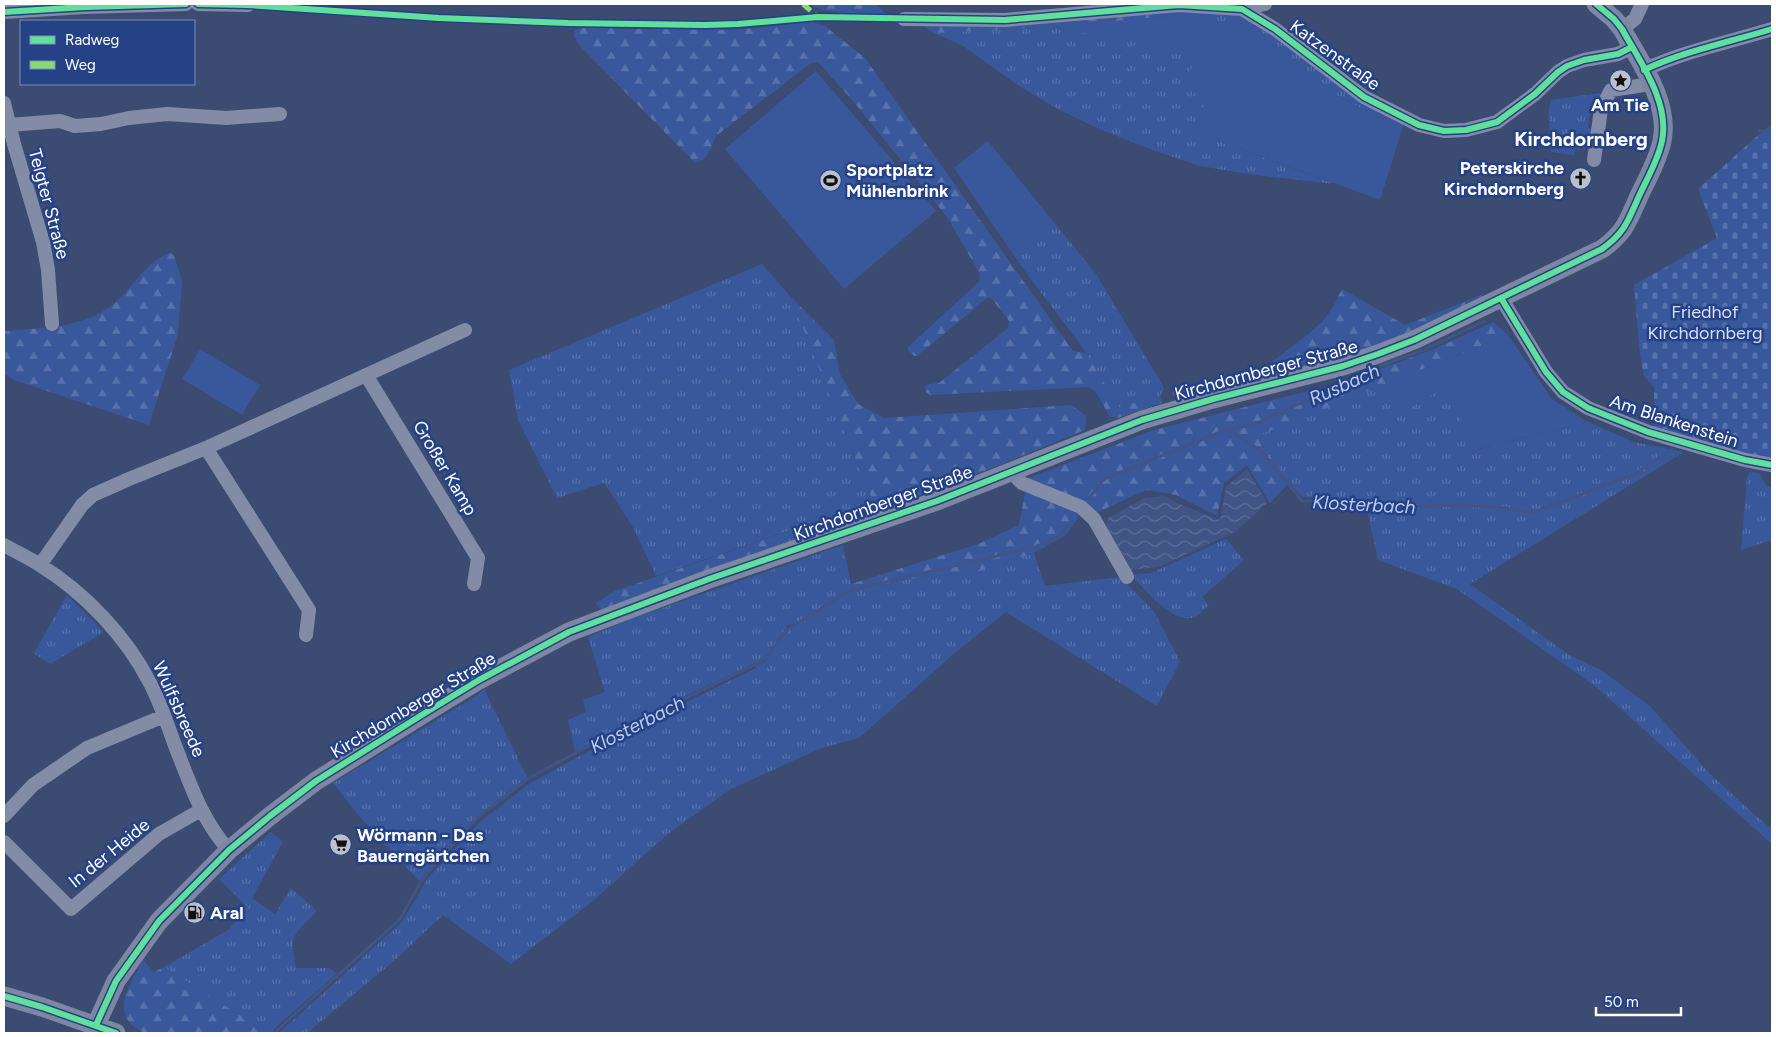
<svg xmlns="http://www.w3.org/2000/svg" width="1776" height="1037" font-family="Figtree,sans-serif">
<style>
.grass{fill:url(#grass-tufts)}
.forest{fill:url(#forest-firs)}
.cemetery{fill:url(#cemetery-stones)}
.garden{fill:#39589c}
.water{fill:url(#water-waves)}
.lines{fill:none;stroke-linecap:round;stroke-linejoin:round}
.stream{stroke:#405486;stroke-width:3}
.street{stroke:#828ca6;stroke-width:14}
.secondary{stroke:#7d87a2;stroke-width:19}
.quiet{stroke:#86db77;stroke-width:5;stroke-dasharray:10 5;stroke-linecap:butt}
.cycleway-casing{stroke:#254287;stroke-width:9}
.cycleway{stroke:#60e19b;stroke-width:6}
.labels{text-anchor:middle;stroke-width:5;stroke-linejoin:round;paint-order:stroke}
.street-label{font-size:18px;fill:#fff;stroke:#254287}
.poi-label{font-size:18px;font-weight:bold;fill:#fff;stroke:#254287;text-anchor:start}
.park-label{font-size:18px;fill:#d4dff7;stroke:#254287}
.water-label{font-size:19px;font-style:italic;fill:#bcccf0;stroke:#254287}
.quarter-label{font-size:20px;font-weight:bold;fill:#fff;stroke:#254287}
</style>
<defs>
<pattern id="grass-tufts" width="24" height="20" patternUnits="userSpaceOnUse" patternTransform="scale(1.25)"><rect width="24" height="20" fill="#39589c"/><path d="M3 7l-1-3M5 7V3M7 7l1-3M15 17l-1-3M17 17v-4M19 17l1-3" fill="none" stroke="#5771ab"/></pattern>
<pattern id="forest-firs" width="22" height="20" patternUnits="userSpaceOnUse" patternTransform="scale(1.25)"><rect width="22" height="20" fill="#39589c"/><path d="M5 1l3.5 6h-7zM16 11l3.5 6h-7z" fill="#5771ab"/></pattern>
<pattern id="cemetery-stones" width="16" height="16" patternUnits="userSpaceOnUse" patternTransform="scale(1.25)"><rect width="16" height="16" fill="#39589c"/><path d="M2 7V4a2 2 0 0 1 4 0v3zM10 15v-3a2 2 0 0 1 4 0v3z" fill="#5771ab"/></pattern>
<pattern id="water-waves" width="16" height="10" patternUnits="userSpaceOnUse" patternTransform="scale(1.25)"><rect width="16" height="10" fill="#405486"/><path d="M0 5q4-4 8 0t8 0" fill="none" stroke="#5d6e98"/></pattern>
</defs>
<rect width="100%" height="100%" fill="#3b4b71"/>
<path class="grass" d="M1169 10 1236 15 1253 22 1404 123 1361 108 1332 93 1295 60 1270 42 1242 27 1194 16H1171Z
M1054 27 1197 53 1208 98 1191 131 1335 184 1255 175 1200 166 1150 149 1097 128 1058 109 1019 86 963 46 935 33Z
M1600 93C1601 101 1597 104 1591 109L1588 127 1593 131 1590 147 1575 150V155L1551 152C1552 136 1545 116 1551 100Z
M1053 221 1096 274 1162 384 1164 389 1160 396 1120 408 1078 341 1032 281 1011 251Z
M762 264 790 296 873 502 656 576 633 527 604 483 557 498 518 420 509 370Z
M1449 384 1472 451 1588 422 1634 442 1684 452 1470 584 1569 655 1601 670 1650 706 1710 774 1755 815 1772 829V844L1595 686 1457 589 1378 560 1365 501 1302 497 1289 483 1255 436 1383 385 1401 413Z
M1750 472 1759 473 1767 486H1772V540L1741 550 1747 477Z
M1226 539 1244 560 1202 597 1209 605C1205 608 1201 614 1197 616 1175 628 1145 589 1131 575L1151 573Z
M843 545 852 589 845 592 797 623 788 625 765 658 601 737 575 752 568 720 586 712 583 700 605 692 588 637 636 617Z
M1034 553 1045 586 1120 577 1153 610 1180 662 1157 706 1006 612 957 651 859 738 821 748 729 790 668 834 593 901 511 964 443 915 395 960 307 1033H279L402 922 428 878 481 821 529 784 603 743 756 668 755 666 766 661 788 629 797 625 845 594 853 591 910 579 979 571Z
M67 595 104 632 50 664 34 653Z
M484 689 527 777 477 817 439 857 419 881 360 817 333 783 478 695Z
M271 832 283 842 252 898 275 914 291 888 317 911C294 935 289 933 296 968H328L337 973 270 1033H268L164 967 228 930 247 907 219 879Z"/>
<path class="forest" d="M808 4H876L886 14C859 14 833 16 808 4Z
M1169 10 1171 16 1054 27 935 33 921 25Z
M813 22 825 26 865 58 1073 351 1086 353 1119 407 1160 396 1162 403 1118 418 1110 417 1095 391 1089 387 930 395 926 392 925 387 929 384 939 383 1008 328 1009 321 991 298H987L917 356H914L908 350V347L979 282 980 277 979 272 947 217 853 101 818 62 811 63 716 136C711 148 708 160 695 163L578 44 574 36 575 30 582 28 734 30Z
M171 253 174 256 182 281 178 334 149 425 14 380 4 373V331C40 328 77 329 108 308 129 295 147 258 171 253Z
M1342 289 1405 325 1482 295 1484 298 1411 334 1375 346 1321 363 1175 398 1172 392 1265 367 1307 335 1323 321 1333 307Z
M790 296 834 340 840 374 858 404 884 418 1072 405 1086 416 1085 430C926 497 763 553 601 610L596 603 615 591 873 502Z
M1493 322 1508 335 1256 436 1289 483 1270 503 1247 465 1224 483 1217 516 1176 495 1146 490 1096 513 1028 481 1029 478 1154 430 1345 382 1434 349Z
M1026 488 1082 512 1066 535 1034 553 979 571 909 579 853 591 851 584 978 544 1019 525Z
M143 960 154 972 164 967 268 1033H145C107 1017 129 986 143 960Z"/>
<path class="cemetery" d="M1772 125V460L1760 459 1654 428V387L1644 376 1642 368 1639 346 1634 285 1717 238 1698 189 1756 137Z"/>
<path class="garden" d="M1171 16H1194L1242 27 1270 42 1295 60 1332 93 1361 108 1404 123 1380 200 1191 131 1208 98 1185 89 1196 53 1054 27Z
M816 71 936 211 844 289 725 149Z
M988 141 1053 221 1011 251 954 168Z
M1508 335 1552 399 1588 422 1471 451 1449 385 1401 413 1383 385Z
M200 349 260 385 242 415 182 379Z"/>
<path class="water" d="M1247 469 1267 503 1235 532 1158 567 1131 570 1106 525 1108 518 1144 498 1164 496 1179 504 1220 520 1226 487Z"/>
<g class="lines">
<path class="stream" d="M1759 131 1768 130 1772 127
M1228 429 1253 425 1383 365 1423 350 1485 321
M1089 498 1104 479 1228 429 1261 451 1302 501 1356 503 1406 507 1455 505 1499 507 1532 513 1633 475 1672 449
M274 1033 400 919 423 878 445 853 477 818 529 778 600 740 756 664 765 659 787 630 851 590 1035 547 1056 539 1068 525"/>
<path class="street" d="M198 4 248 5
M1239 4 1242 9 1275 29 1364 97 1419 125 1444 131 1466 130 1497 122 1535 94 1558 72 1567 66 1584 60 1618 54 1632 47
M4 12 85 7 186 4
M904 19 1005 20 1179 5 1242 9 1265 4
M1622 29 1635 19 1642 4
M1644 70C1684 51 1730 42 1772 29
M4 103 14 144 43 242 48 270 52 324
M10 125 60 121 75 126 101 124 129 118 167 114 226 118 280 114
M1594 160 1601 109 1611 90 1651 84
M1501 298 1546 372 1563 392 1588 408 1648 432 1745 460 1772 465
M366 375 478 558 474 584
M206 448 309 610 306 635
M1014 471 1018 479 1022 483 1081 507 1094 519 1127 577
M4 545C16 552 29 558 40 565 85 593 126 636 150 683 160 702 167 723 174 743 189 780 201 820 229 850
M40 565 82 505 93 495 129 479 206 448 465 330
M4 816 33 785 87 748 164 716
M4 842 71 909 159 834 201 810"/>
<path class="secondary" d="M4 996 42 1007 116 1033
M96 1025 116 981 159 921 229 850 270 816 316 781 425 713 479 680 569 632 709 579 937 501 1142 420 1213 399 1343 366 1378 354 1414 340 1602 249C1626 232 1628 220 1640 194 1648 177 1658 160 1662 141 1670 102 1640 62 1622 29L1614 19 1596 4"/>
<path class="quiet" d="M803 4 818 17"/>
<defs>
<path id="cycleway" d="M198 4 248 5 439 18 568 23 705 25 738 24 818 17 1005 20 1179 5 1242 9 1275 29 1364 97 1419 125 1444 131 1466 130 1497 122 1535 94 1558 72 1567 66 1584 60 1618 54 1632 47
M4 12 85 7 186 4
M1644 70C1684 51 1730 42 1772 29
M1501 298 1546 372 1563 392 1588 408 1648 432 1745 460 1772 465
M4 996 42 1007 116 1033
M96 1025 116 981 159 921 229 850 270 816 316 781 425 713 479 680 569 632 709 579 937 501 1142 420 1213 399 1343 366 1378 354 1414 340 1602 249C1626 232 1628 220 1640 194 1648 177 1658 160 1662 141 1670 102 1640 62 1622 29L1614 19 1596 4"/>
</defs>
<use href="#cycleway" class="cycleway-casing"/>
<use href="#cycleway" class="cycleway"/>
</g>
<defs>
<symbol id="sight-disc" viewBox="-11 -11 22 22"><circle r="9.5" fill="#bac0cd" stroke="#254287"/><path d="M0-6L1.8-2.2L6-1.7L2.9 1.2L3.7 5.4L0 3.3L-3.7 5.4L-2.9 1.2L-6-1.7L-1.8-2.2Z" fill="#111"/></symbol>
<symbol id="church-disc" viewBox="-11 -11 22 22"><circle r="9.5" fill="#bac0cd" stroke="#254287"/><path d="M-1.2-6h2.4v3.5h3.3v2.4h-3.3V6h-2.4V-.1h-3.3v-2.4h3.3Z" fill="#111"/></symbol>
<symbol id="stadium-disc" viewBox="-11 -11 22 22"><circle r="9.5" fill="#bac0cd" stroke="#254287"/><path d="M0-5a6.5 5 0 1 0 0 10a6.5 5 0 1 0 0-10ZM-3.5-1.8h7v3.6h-7Z" fill="#111"/></symbol>
<symbol id="supermarket-disc" viewBox="-11 -11 22 22"><circle r="9.5" fill="#bac0cd" stroke="#254287"/><path d="M-6-5.5h2.5l.6 2H6L4.5 2H-2.5L-4.4-4H-6ZM-1.5 3.2a1.3 1.3 0 1 0 .1 0ZM3 3.2a1.3 1.3 0 1 0 .1 0Z" fill="#111"/></symbol>
<symbol id="fuel-disc" viewBox="-11 -11 22 22"><circle r="9.5" fill="#bac0cd" stroke="#254287"/><path d="M-5.5-6h7V0h2V4h1.3V-2.5L3-4.5l.8-.8L6-3V5H2.5V1h-1V6h-7ZM-4.2-4.7v3.2H.2V-4.7Z" fill="#111"/></symbol>
</defs>
<g fill-rule="evenodd">
<use href="#sight-disc" x="1608" y="68" width="25" height="25"/>
<use href="#church-disc" x="1568" y="166" width="25" height="25"/>
<use href="#stadium-disc" x="818" y="168" width="25" height="25"/>
<use href="#supermarket-disc" x="328" y="832" width="25" height="25"/>
<use href="#fuel-disc" x="182" y="900" width="25" height="25"/>
</g>
<g class="labels">
<g class="street-label">
<text transform="translate(1335 55) rotate(36)" y="6">Katzenstraße</text>
<text transform="translate(49 204) rotate(75)" y="6">Telgter Straße</text>
<text transform="translate(1266 370) rotate(-15)" y="6">Kirchdornberger Straße</text>
<text transform="translate(1674 421) rotate(18)" y="6">Am Blankenstein</text>
<text transform="translate(445 468) rotate(59)" y="6">Großer Kamp</text>
<text transform="translate(883 503) rotate(-20)" y="6">Kirchdornberger Straße</text>
<text transform="translate(413 705) rotate(-31)" y="6">Kirchdornberger Straße</text>
<text transform="translate(179 709) rotate(66)" y="6">Wulfsbreede</text>
<text transform="translate(109 853) rotate(-39)" y="6">In der Heide</text>
</g>
<g class="poi-label">
<text x="1620" y="111" text-anchor="middle">Am Tie</text>
<text x="1564" y="174" text-anchor="end">Peterskirche<tspan x="1564" dy="21">Kirchdornberg</tspan></text>
<text x="846" y="176">Sportplatz<tspan x="846" dy="21">Mühlenbrink</tspan></text>
<text x="357" y="841">Wörmann - Das<tspan x="357" dy="21">Bauerngärtchen</tspan></text>
<text x="210" y="919">Aral</text>
</g>
<g class="park-label">
<text x="1705" y="318">Friedhof<tspan x="1705" dy="21">Kirchdornberg</tspan></text>
</g>
<g class="water-label">
<text transform="translate(1344 384) rotate(-24)" y="7">Rusbach</text>
<text transform="translate(1364 504) rotate(3)" y="7">Klosterbach</text>
<text transform="translate(637 724) rotate(-27)" y="7">Klosterbach</text>
</g>
<g class="quarter-label">
<text x="1581" y="146">Kirchdornberg</text>
</g>
</g>
<rect width="1776" height="1037" fill="none" stroke="#ffffff" stroke-width="10"/>
<rect x="20" y="20" width="175" height="65" fill="#254287" stroke="#7c8eb7"/>
<rect x="30" y="36" width="25" height="8" fill="#60e19b" stroke="#7c8eb7"/>
<text x="65" y="45" font-size="15" fill="#ffffff">Radweg</text>
<rect x="30" y="61" width="25" height="8" fill="#86db77" stroke="#7c8eb7"/>
<text x="65" y="70" font-size="15" fill="#ffffff">Weg</text>
<path d="M1596 1007v8h85v-8" fill="none" stroke="#ffffff" stroke-width="2.5"/>
<text x="1604" y="1007" font-size="15" fill="#ffffff" stroke="#254287" stroke-width="4" paint-order="stroke">50 m</text>
</svg>
